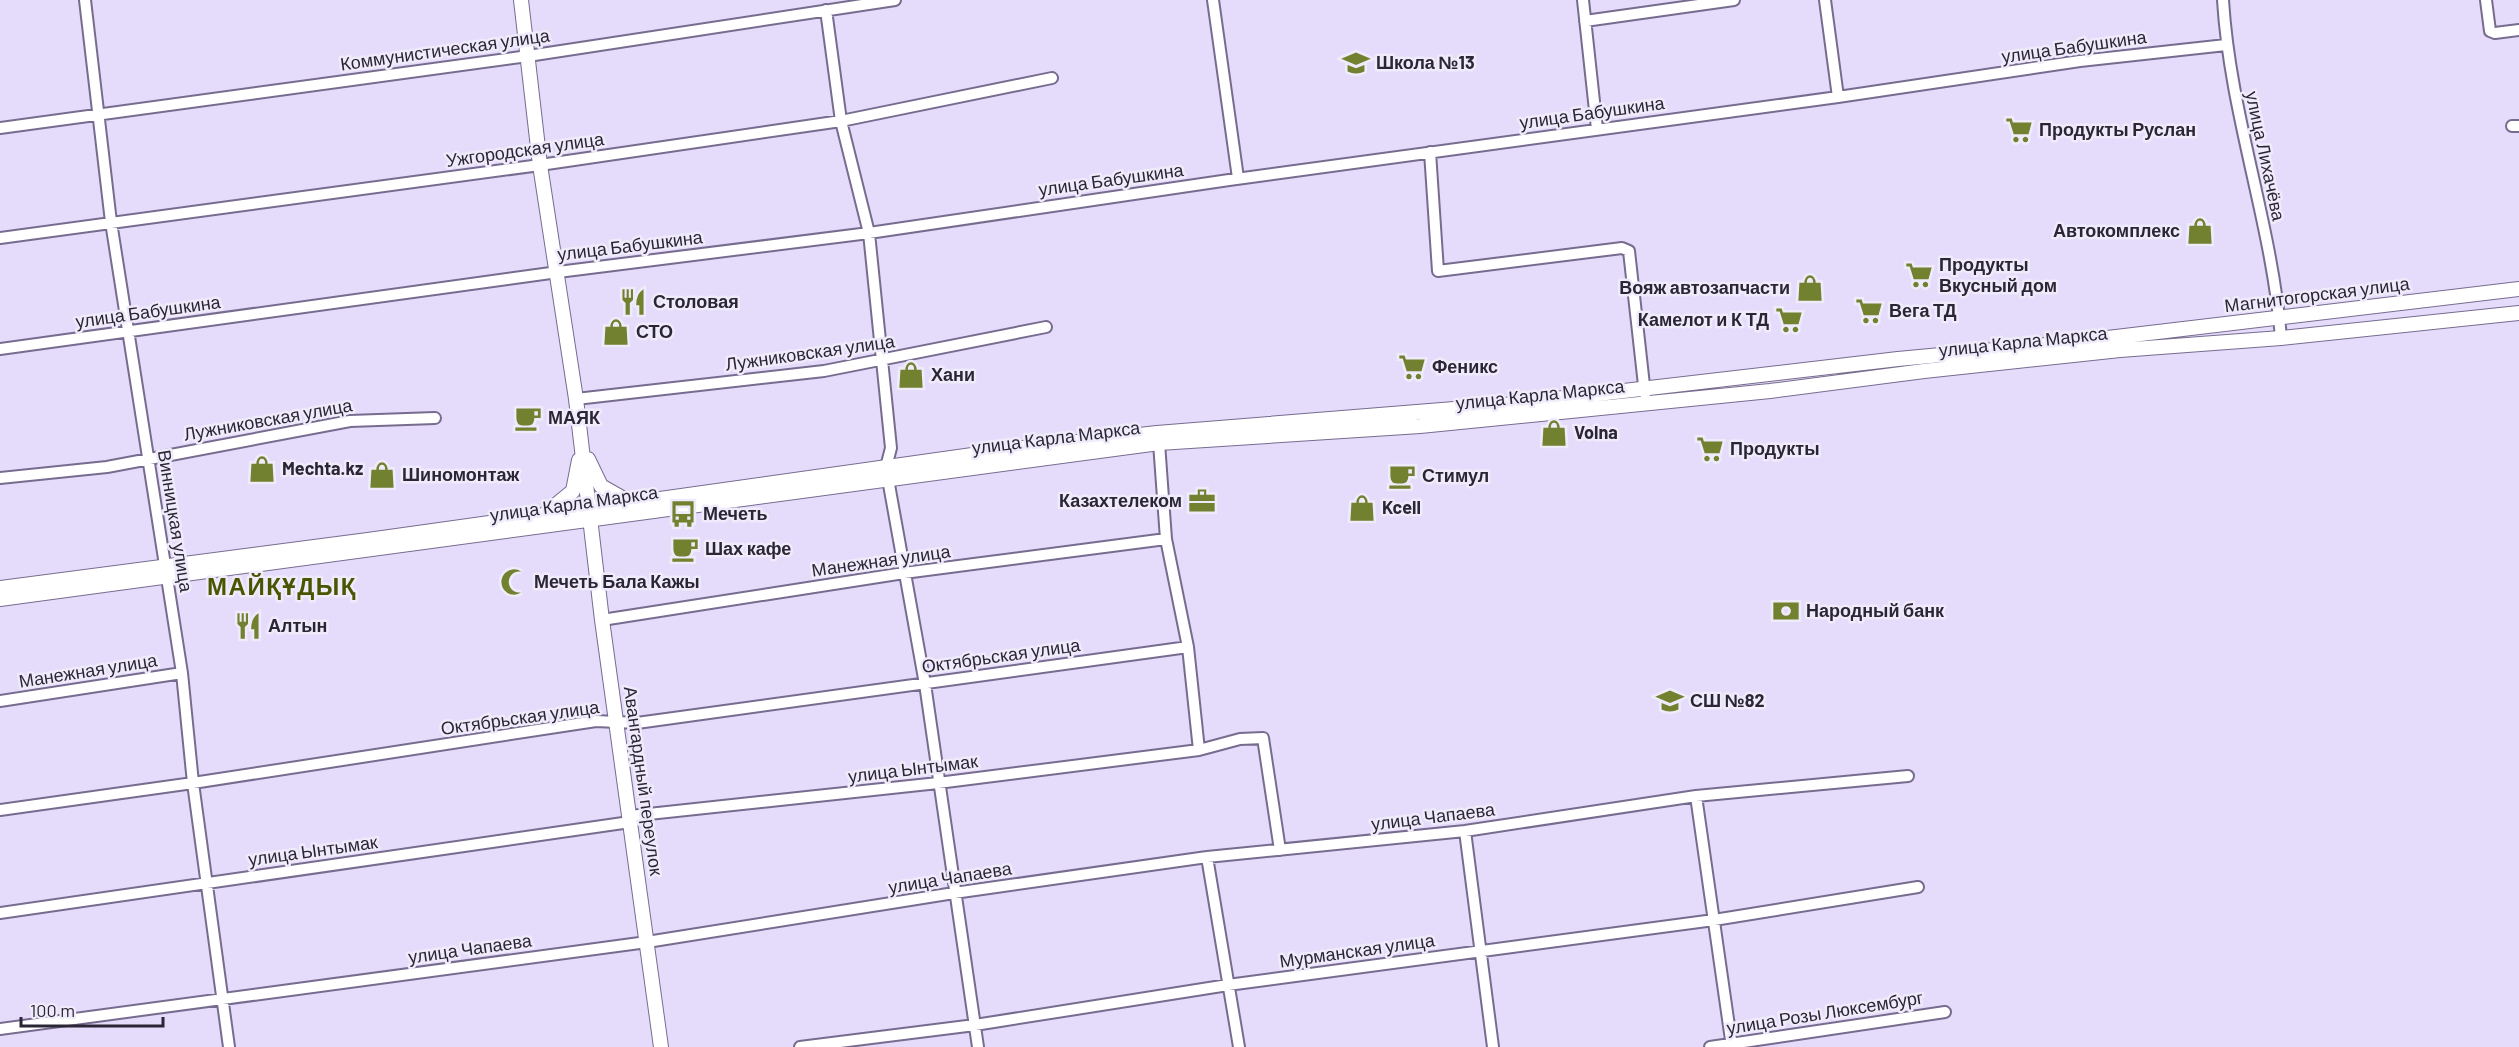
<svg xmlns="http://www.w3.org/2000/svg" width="2519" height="1047" font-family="Barlow,sans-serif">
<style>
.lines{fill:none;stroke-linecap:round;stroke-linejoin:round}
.minor-casing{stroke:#776c8f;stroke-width:14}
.major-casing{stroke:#776c8f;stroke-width:16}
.minor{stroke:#fff;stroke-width:10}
.major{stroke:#fff;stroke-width:14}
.labels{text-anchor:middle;stroke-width:5;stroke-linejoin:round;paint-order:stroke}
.street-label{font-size:18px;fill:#2b2635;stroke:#f0ebfb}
.poi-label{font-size:18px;font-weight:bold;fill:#2b2635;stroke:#f0ebfb;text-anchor:start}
.district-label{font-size:24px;font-weight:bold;letter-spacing:1.5px;fill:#495500;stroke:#f0ebfb}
</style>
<rect width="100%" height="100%" fill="#e5dbfa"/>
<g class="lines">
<defs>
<path id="minor" d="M85 0 111 222 182 673 193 783 229 1047
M1213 0 1238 178
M1583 0 1597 129
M1825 0 1838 97
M2223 0C2230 115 2272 224 2281 338
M2486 0 2490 31 2495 33 2519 30
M826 10 841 121 869 233 891 448 886 467
M1585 21 1734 0
M2512 126H2519
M0 128 528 56 895 0
M1430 152 1438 271 1622 248 1629 251 1645 394
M0 238 540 165 841 121 1052 78
M0 349 558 272 869 233 1229 180 1838 97 2080 61 2226 45
M576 399 824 371 1046 327
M1159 443 1166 539 1188 647 1199 750
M0 478 107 467 350 421 435 418
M888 479 925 684 978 1047
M602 620 904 573 1166 539
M0 701 182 673
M1696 796 1732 1047
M0 810 193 783 596 721 637 723 1188 647
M630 816 938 783 1199 750 1240 739 1263 738 1280 850
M1465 831 1493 1047
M1207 857 1239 1047
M0 913 630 822
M0 1029 647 942 954 893 1207 857 1465 831 1696 796 1908 776
M800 1047 975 1025 1228 985 1714 920 1918 887
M1710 1047 1945 1012"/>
<path id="major" d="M521 0 540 165 576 399 602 620 661 1047
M588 459 601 486 631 503
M545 514 573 491 579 460
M0 588 368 540 1015 449 1157 433 1504 405 1898 359 2057 344 2519 289
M0 599 1159 443 1420 426 1770 391 1924 371 2120 350 2281 338 2519 313"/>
</defs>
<use href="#minor" class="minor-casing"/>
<use href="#major" class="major-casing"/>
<use href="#minor" class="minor"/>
<use href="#major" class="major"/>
</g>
<defs>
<symbol id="school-bare" viewBox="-9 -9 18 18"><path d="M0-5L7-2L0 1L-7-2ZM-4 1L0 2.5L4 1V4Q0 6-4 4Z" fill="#71812f" stroke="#f0ebfb" stroke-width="2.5" paint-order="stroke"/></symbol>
<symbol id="supermarket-bare" viewBox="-9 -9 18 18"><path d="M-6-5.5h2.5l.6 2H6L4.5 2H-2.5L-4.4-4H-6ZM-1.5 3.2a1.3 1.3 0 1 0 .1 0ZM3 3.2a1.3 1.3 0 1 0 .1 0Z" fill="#71812f" stroke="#f0ebfb" stroke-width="2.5" paint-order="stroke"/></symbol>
<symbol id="shop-bare" viewBox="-9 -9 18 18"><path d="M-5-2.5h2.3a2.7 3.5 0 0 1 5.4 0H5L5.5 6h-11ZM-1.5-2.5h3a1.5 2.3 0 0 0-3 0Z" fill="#71812f" stroke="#f0ebfb" stroke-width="2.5" paint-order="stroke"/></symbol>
<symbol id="restaurant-bare" viewBox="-9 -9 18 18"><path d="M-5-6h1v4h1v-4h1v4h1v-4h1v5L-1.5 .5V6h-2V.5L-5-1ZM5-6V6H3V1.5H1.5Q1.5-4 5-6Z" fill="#71812f" stroke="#f0ebfb" stroke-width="2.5" paint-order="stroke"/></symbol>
<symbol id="cafe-bare" viewBox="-9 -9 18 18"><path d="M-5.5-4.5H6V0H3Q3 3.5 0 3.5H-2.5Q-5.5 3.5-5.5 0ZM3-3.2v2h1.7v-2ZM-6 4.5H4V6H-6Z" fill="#71812f" stroke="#f0ebfb" stroke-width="2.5" paint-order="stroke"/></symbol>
<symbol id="office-bare" viewBox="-9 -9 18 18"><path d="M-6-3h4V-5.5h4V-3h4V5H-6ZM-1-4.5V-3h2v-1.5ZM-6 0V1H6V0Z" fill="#71812f" stroke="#f0ebfb" stroke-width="2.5" paint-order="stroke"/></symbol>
<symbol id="bus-bare" viewBox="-9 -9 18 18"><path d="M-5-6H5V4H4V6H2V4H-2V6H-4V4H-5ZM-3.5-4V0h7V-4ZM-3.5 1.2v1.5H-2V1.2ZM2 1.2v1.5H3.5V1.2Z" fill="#71812f" stroke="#f0ebfb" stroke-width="2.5" paint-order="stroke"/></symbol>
<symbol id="mosque-bare" viewBox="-9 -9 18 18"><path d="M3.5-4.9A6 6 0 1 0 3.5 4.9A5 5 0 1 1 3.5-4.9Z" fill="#71812f" stroke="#f0ebfb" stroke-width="2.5" paint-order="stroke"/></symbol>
<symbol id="bank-bare" viewBox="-9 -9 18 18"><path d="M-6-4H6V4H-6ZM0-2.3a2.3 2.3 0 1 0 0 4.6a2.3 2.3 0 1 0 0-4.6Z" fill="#71812f" stroke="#f0ebfb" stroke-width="2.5" paint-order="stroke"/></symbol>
</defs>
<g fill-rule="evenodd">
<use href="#school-bare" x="1337" y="44" width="38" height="38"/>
<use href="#supermarket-bare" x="2000" y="111" width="38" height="38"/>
<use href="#shop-bare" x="2181" y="212" width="38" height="38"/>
<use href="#supermarket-bare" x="1900" y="256" width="38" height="38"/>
<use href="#shop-bare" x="1791" y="269" width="38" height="38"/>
<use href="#restaurant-bare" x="614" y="283" width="38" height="38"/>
<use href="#supermarket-bare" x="1850" y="292" width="38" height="38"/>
<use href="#supermarket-bare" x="1770" y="301" width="38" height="38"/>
<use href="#shop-bare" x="597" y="313" width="38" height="38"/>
<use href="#supermarket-bare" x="1393" y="348" width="38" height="38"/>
<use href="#shop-bare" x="892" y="356" width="38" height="38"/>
<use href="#cafe-bare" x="509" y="399" width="38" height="38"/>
<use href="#shop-bare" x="1535" y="414" width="38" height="38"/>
<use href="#supermarket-bare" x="1691" y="430" width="38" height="38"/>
<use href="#shop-bare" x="243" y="450" width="38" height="38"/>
<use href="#shop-bare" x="363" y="456" width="38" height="38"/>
<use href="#cafe-bare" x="1383" y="457" width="38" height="38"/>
<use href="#office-bare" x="1183" y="482" width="38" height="38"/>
<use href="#shop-bare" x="1343" y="489" width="38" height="38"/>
<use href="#bus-bare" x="664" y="495" width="38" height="38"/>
<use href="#cafe-bare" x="666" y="530" width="38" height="38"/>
<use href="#mosque-bare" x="495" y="563" width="38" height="38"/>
<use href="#bank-bare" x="1767" y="592" width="38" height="38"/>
<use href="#restaurant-bare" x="229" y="607" width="38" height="38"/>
<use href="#school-bare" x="1651" y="682" width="38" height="38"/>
</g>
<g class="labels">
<g class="street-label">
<text transform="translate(2074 47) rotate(-8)" y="6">улица Бабушкина</text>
<text transform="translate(445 50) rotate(-8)" y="6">Коммунистическая улица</text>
<text transform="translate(1592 113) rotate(-8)" y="6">улица Бабушкина</text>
<text transform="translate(525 150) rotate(-8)" y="6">Ужгородская улица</text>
<text transform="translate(2265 156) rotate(78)" y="6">улица Лихачёва</text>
<text transform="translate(1111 180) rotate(-8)" y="6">улица Бабушкина</text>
<text transform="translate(630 246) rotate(-7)" y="6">улица Бабушкина</text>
<text transform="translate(2317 295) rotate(-7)" y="6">Магнитогорская улица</text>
<text transform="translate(148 312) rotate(-8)" y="6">улица Бабушкина</text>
<text transform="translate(2023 342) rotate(-6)" y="6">улица Карла Маркса</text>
<text transform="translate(810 353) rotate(-8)" y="6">Лужниковская улица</text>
<text transform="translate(1540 395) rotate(-6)" y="6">улица Карла Маркса</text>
<text transform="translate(268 420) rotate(-10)" y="6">Лужниковская улица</text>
<text transform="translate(1056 438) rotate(-7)" y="6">улица Карла Маркса</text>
<text transform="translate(574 504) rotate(-8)" y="6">улица Карла Маркса</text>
<text transform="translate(175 521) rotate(81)" y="6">Винницкая улица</text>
<text transform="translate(881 561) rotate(-8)" y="6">Манежная улица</text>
<text transform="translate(1001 656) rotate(-8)" y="6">Октябрьская улица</text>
<text transform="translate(88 671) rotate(-9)" y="6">Манежная улица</text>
<text transform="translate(520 718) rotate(-8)" y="6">Октябрьская улица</text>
<text transform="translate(913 769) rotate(-7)" y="6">улица Ынтымак</text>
<text transform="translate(643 781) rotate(82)" y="6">Авангардный переулок</text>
<text transform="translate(1433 817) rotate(-7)" y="6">улица Чапаева</text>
<text transform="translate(313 851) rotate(-8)" y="6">улица Ынтымак</text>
<text transform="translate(950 878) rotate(-9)" y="6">улица Чапаева</text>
<text transform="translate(470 949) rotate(-8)" y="6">улица Чапаева</text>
<text transform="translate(1357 951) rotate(-8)" y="6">Мурманская улица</text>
<text transform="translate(1825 1013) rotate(-9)" y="6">улица Розы Люксембург</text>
</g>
<g class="poi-label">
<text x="1376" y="69">Школа №13</text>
<text x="2039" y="136">Продукты Руслан</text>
<text x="2180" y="237" text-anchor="end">Автокомплекс</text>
<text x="1939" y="271">Продукты<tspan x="1939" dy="21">Вкусный дом</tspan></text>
<text x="1790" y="294" text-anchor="end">Вояж автозапчасти</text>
<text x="653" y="308">Столовая</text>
<text x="1889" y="317">Вега ТД</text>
<text x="1769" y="326" text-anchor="end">Камелот и К ТД</text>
<text x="636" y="338">СТО</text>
<text x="1432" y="373">Феникс</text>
<text x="931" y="381">Хани</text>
<text x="548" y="424">МАЯК</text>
<text x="1574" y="439">Volna</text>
<text x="1730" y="455">Продукты</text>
<text x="282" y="475">Mechta.kz</text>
<text x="402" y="481">Шиномонтаж</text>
<text x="1422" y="482">Стимул</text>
<text x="1182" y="507" text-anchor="end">Казахтелеком</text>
<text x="1382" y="514">Kcell</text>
<text x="703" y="520">Мечеть</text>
<text x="705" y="555">Шах кафе</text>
<text x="534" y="588">Мечеть Бала Кажы</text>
<text x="1806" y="617">Народный банк</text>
<text x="268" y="632">Алтын</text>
<text x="1690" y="707">СШ №82</text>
</g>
<g class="district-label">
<text x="282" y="595">МАЙҚҰДЫҚ</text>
</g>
</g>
<path d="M21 1017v9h142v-9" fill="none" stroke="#2b2635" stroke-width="3"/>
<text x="30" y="1017" font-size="18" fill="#2b2635" stroke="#f0ebfb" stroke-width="4.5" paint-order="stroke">100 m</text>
</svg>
